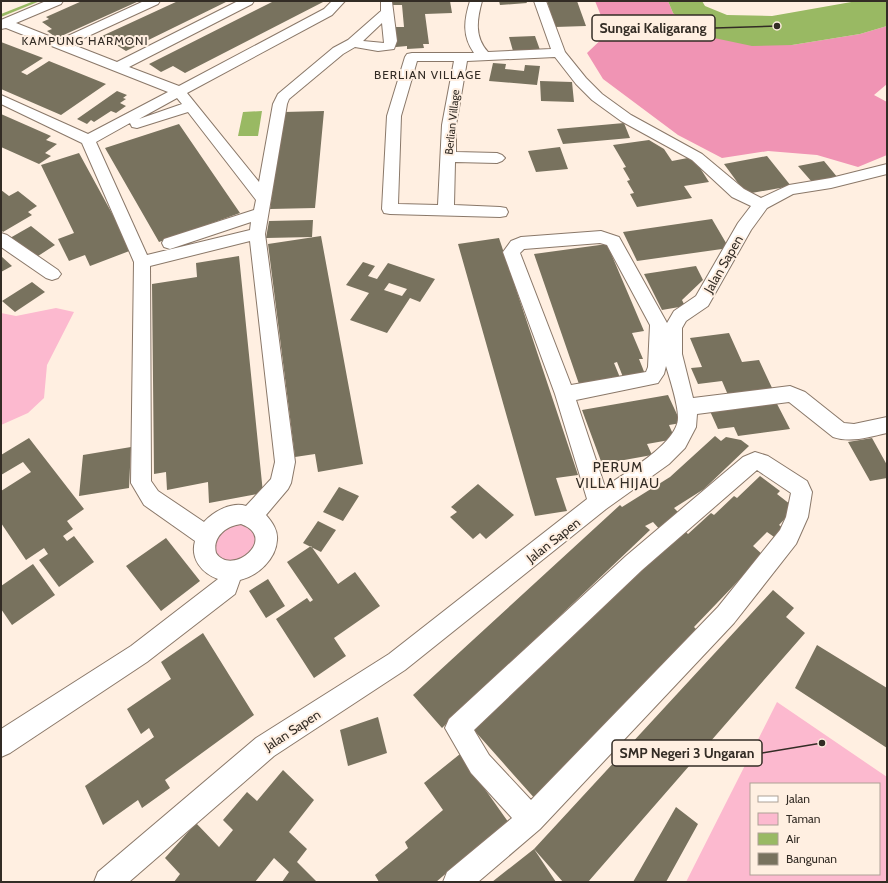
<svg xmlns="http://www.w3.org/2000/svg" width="888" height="883" font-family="Cabin,sans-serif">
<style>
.green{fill:#fcb9cf;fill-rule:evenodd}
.forest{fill:#f094b4}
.water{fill:#99b963}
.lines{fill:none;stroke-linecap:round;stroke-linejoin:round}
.stream{fill:#99b963;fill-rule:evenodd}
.building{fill:#78725e;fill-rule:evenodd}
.street-casing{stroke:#8a7869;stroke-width:2}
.street{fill:#fff;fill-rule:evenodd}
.labels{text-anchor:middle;stroke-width:4;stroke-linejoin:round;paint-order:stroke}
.far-street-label{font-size:11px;fill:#332c25;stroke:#ffefe1}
.far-neighbourhood-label{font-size:12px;letter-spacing:1px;fill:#332c25;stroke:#ffefe1}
.street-label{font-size:13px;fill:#332c25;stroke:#ffefe1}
.neighbourhood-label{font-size:14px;letter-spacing:1px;fill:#332c25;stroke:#ffefe1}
.leader{fill:none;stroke:#332c25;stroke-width:1.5}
.callout-dot{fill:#332c25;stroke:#ffefe1;stroke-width:1.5}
.callout{fill:#ffefe1;stroke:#332c25;stroke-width:1.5}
.callout-label{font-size:14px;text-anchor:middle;font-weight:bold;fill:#332c25}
</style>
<rect width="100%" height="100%" fill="#ffefe1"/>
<path class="green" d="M56 308 74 312 47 365 44 398 28 413 1 425V313L16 316Z
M235 521 256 526 258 551 231 563C214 555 213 554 216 536Z
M777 702 887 777V882H686ZM751 784H879V874H751Z"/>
<path class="forest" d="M595 1H668L673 13 792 45 860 34 887 26V84L874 95 887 102V155L858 167 817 155 768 151 722 158 678 135 603 79 587 53 608 33Z"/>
<path class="water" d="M668 1H702L705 6 727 15 772 16 857 1H887V26L860 34 792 45 752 46 700 35 673 13Z
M262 111 258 136H238L243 112Z"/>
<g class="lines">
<path class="stream" d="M34 1H40L1 17V14Z"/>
</g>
<path class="building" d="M82 1H139L57 38 47 31 52 29 42 22 49 19 46 17Z
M178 1H228L126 51 102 36Z
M274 1H325L185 73 173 66 161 72 149 64Z
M392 1H450L452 13 425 14 429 44H423L424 48 407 49V46L396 47 394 27H404L402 5H392Z
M499 1H526L527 3 500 5Z
M547 1H577L586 26 555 27Z
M535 36 540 50 513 51 509 37Z
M1 42 43 58 21 72 27 75 49 61 106 84 61 115 1 89Z
M493 63 506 64 505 69 524 71 525 65 540 66 537 85 489 81Z
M540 81 572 82 574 102 541 101Z
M117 91 127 95 123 98 126 99 120 103 126 106 116 113 111 111 94 122 91 120 87 124 77 119Z
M324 111 315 208 270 209 284 112Z
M1 114 51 136 46 140 57 144 45 153 51 156 39 164 1 147Z
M624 123 630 138 563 144 557 129Z
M179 124 240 213 159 242 105 148Z
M649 140 664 149 672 161 693 157 709 182 684 186 692 198 637 207 630 194 634 193 627 181 630 180 623 168 626 167 613 145Z
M560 147 568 169 536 172 528 151Z
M79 153 132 250 90 266 85 255 69 261 58 239 74 233 41 165Z
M767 156 791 186 746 194 724 164Z
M824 161 838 178 812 182 798 166Z
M1 190 9 196 18 191 37 206 28 212 32 215 3 232 1 230Z
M712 219 729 248 637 261 623 232Z
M313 220 312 237 266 238 269 221Z
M31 226 55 245 35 258 10 238Z
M321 236 363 464 318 472 315 454 295 457 268 244Z
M499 238 578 475 556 478 567 511 535 516 458 244Z
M607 244 644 331 632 333 643 359H639L645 374 623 377 617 362 614 363 621 380 580 387 534 254Z
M1 256 12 266 1 272Z
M239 256 263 493 209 503 208 482 167 490 166 472 154 474 152 284 197 277 196 263Z
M363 262 375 266 368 276 377 279 388 263 435 279 420 302 410 298 387 333 350 320 369 293 346 285ZM389 283 407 289 402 296 384 290Z
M696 266 703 280 682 300 685 306 662 310 644 274Z
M32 282 45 292 15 312 2 301Z
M729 333 742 362 759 360 773 390 728 395 722 381 698 384 691 368 702 367 690 338Z
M668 395 681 423 669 425 675 439 647 444 652 455 602 464 582 410Z
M775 400 790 429 738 436 734 427 718 429 709 409Z
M715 436 721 441 726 437 741 440 749 446 704 489 674 508 683 517 661 531 653 522 645 526 650 530 442 728 413 695 620 505 622 507 670 477Z
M29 438 84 509 67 521 73 529 63 536 67 541 74 536 94 562 59 587 39 560 48 554 44 548 26 560 1 523V491L31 472 23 462 1 475V455Z
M872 438 887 465V478L870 481 848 442Z
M131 447 129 488 79 496 83 455Z
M760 476 780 491 777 494 795 508 779 525 786 530 777 539 767 532 753 546 763 555 694 627 698 631 537 801 473 729 683 529 688 534 711 513 714 515 734 496 737 498Z
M478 484 514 515 486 539 480 533 473 539 450 517 457 512 451 507Z
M339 487 359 496 343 521 323 512Z
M318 521 336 530 321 552 303 543Z
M166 538 200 581 161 611 126 566Z
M311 546 338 584 355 572 380 606 334 638 346 656 314 678 276 619 307 598 310 602 313 600 287 562Z
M33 564 55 595 12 625 1 609V586Z
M268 579 285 606 266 618 249 591Z
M773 590 794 608 786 617 805 633 588 882H563L534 849Z
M203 633 254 715 165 780 170 788 142 808 138 800 103 825 85 786 154 737 149 728 141 734 127 709 171 679 161 662Z
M817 645 887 688V748L795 688Z
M378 717 387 753 348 766 340 730Z
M460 754 511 826 474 857 471 852 436 882H379L375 875 408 848 405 842 443 810 424 783Z
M283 770 314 800 289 832 307 849 297 862 317 882H282L289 872 274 858 255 882H174L180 874 165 858 196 823 219 847 233 830 223 820 247 792 257 801Z
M676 807 698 824 666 882H633Z
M534 849 556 882H492L497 878Z"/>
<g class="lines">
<defs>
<path id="street" d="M46 1H63L61 4 16 23 59 40 144 1H160L158 4 71 44 117 62 238 1H254L252 4 129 67 179 86 324 9 332 1H345L332 15 187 93 259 182 273 104 278 94 333 48 348 40 381 11V1L392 2 397 41 394 49 378 51 355 47 343 54 289 99 287 104 265 234 295 462 291 483 288 489 266 515C272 522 278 530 277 540 276 559 258 576 240 580L235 594 147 662 10 753 1 757V729L131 646 218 579C202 573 190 559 195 541L144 505 131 483 134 262 82 143 1 104V95L88 134 168 92 6 28 1 29V20ZM382 23 384 43 363 41ZM177 98 182 104 139 119ZM188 112 256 200 254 210 164 239 162 243 164 247 170 249 251 222 250 230 147 255 96 142 130 123 132 127 137 128ZM250 241 275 462 271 479 246 506C232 501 213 512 204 522L158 491 151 481 150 266ZM241 524C279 538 232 577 216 553 212 537 226 526 241 524Z
M470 1H482C477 19 474 37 488 52L551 49 534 1H546L565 52 586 78 602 94 631 115 702 154 744 189 761 198 789 185 831 178 887 164V174L831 188 793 194 767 208 751 230 708 306 686 321 682 328V354L693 398 790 386 805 392 844 423 854 424 887 417V433C869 437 851 443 833 437L789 402 697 414 696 427 685 448 669 464 606 509 405 670 274 756 129 882H94L98 872 256 738 389 654 587 499 555 394 503 252 511 241 521 237 601 231 619 237 667 323 674 311 696 296 738 223 751 206 732 197 692 160 621 121 592 100 576 84 555 57 467 61 456 125V152L497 153 502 155 505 158 502 161 497 163 455 162 454 205 500 207 506 208 508 212 506 216 500 217 390 214 384 213 382 209 387 116 405 57 407 54 412 53H474C462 36 464 20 470 1ZM417 61H454L442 125 438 205 398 204 401 116ZM600 243 607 245 650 325 648 367 646 372 571 385 520 253 524 249ZM666 366C670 379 678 404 678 417 679 443 624 473 605 487L576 400 658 383 664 374Z
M1 233 7 235 58 270 61 274 58 278 52 280 46 278 1 247Z
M755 452 768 456 807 481 812 492 808 517 796 544 734 623 540 829 478 882H443L447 872 512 818 471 773 445 728 449 719 626 556 743 457ZM757 470 791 493 786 517 780 530 718 607 531 800 489 755 474 730 642 570Z"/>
</defs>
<use href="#street" class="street-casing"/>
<use href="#street" class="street"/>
</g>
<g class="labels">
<g class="far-street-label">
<text transform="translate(452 122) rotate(-84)" y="4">Berlian Village</text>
</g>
<g class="far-neighbourhood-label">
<text x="85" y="45">KAMPUNG HARMONI</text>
<text x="428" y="79">BERLIAN VILLAGE</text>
</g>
<g class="street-label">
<text transform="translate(723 264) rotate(-60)" y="5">Jalan Sapen</text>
<text transform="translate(553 540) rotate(-38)" y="5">Jalan Sapen</text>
<text transform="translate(292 730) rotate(-33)" y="5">Jalan Sapen</text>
</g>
<g class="neighbourhood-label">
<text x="618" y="472">PERUM<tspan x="618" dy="16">VILLA HIJAU</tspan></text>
</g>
</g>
<path class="leader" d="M777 26L715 28M822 743L762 753"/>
<g class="callout-dot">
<circle cx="777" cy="26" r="4"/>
<circle cx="822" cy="743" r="4"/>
</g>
<g class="callout">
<rect x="592" y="15" width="123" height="26" rx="4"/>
<rect x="612" y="740" width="150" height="26" rx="4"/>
</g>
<g class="callout-label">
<text x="653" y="33">Sungai Kaligarang</text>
<text x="687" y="758">SMP Negeri 3 Ungaran</text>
</g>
<rect width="888" height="883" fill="none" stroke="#332c25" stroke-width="4"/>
<rect x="750" y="783" width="130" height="92" fill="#ffefe1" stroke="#ada196"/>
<rect x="758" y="796" width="20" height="6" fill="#ffffff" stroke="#ada196"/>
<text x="786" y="803" font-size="12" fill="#332c25">Jalan</text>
<rect x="758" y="813" width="20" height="12" fill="#fcb9cf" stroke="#ada196"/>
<text x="786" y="823" font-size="12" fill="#332c25">Taman</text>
<rect x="758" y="833" width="20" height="12" fill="#99b963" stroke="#ada196"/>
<text x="786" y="843" font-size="12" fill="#332c25">Air</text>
<rect x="758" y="853" width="20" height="12" fill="#78725e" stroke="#ada196"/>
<text x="786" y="863" font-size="12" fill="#332c25">Bangunan</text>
</svg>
